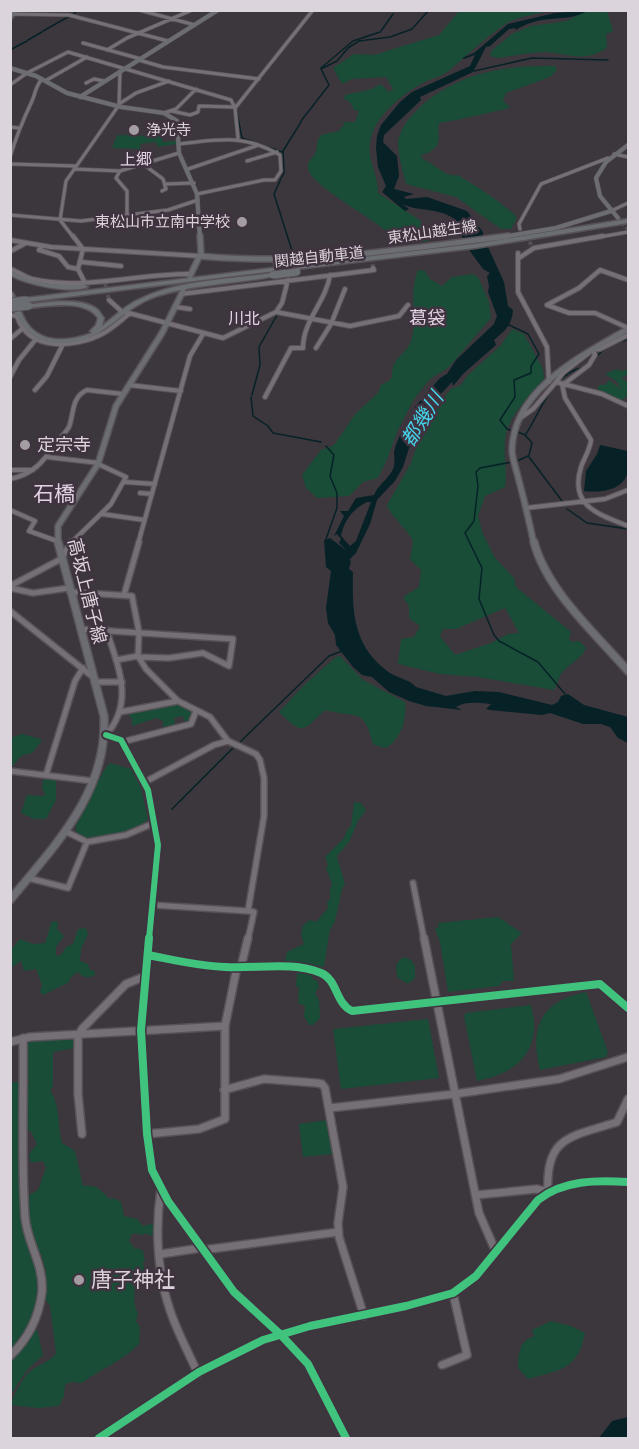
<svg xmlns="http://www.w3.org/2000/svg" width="639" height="1449" font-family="Cabin,'Noto Sans JP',sans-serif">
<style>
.green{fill:#194d38;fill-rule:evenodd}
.water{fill:#062227;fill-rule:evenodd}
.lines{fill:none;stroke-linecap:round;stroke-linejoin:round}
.stream{stroke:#062227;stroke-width:1.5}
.minor-tunnel-far1{stroke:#544e55;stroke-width:3;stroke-dasharray:3 1.5;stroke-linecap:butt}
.minor-tunnel{stroke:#544e55;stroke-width:4;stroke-dasharray:4 2;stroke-linecap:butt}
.major-tunnel{stroke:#544e55;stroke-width:4;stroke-dasharray:4 2;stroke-linecap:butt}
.minor-far3-casing{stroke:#585258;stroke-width:4.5}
.minor-far2-casing{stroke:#585258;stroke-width:6}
.minor-far1-casing{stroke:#585258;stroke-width:8}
.minor-casing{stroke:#585258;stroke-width:10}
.major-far2-casing{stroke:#585258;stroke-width:5}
.major-far1-casing{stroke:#585258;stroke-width:8}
.major-casing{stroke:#585258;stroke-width:10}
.highway-casing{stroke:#585258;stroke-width:3}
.minor-far3{stroke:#757075;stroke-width:3}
.minor-far2{stroke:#757075;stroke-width:4}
.minor-far1{stroke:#757075;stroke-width:5}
.minor{stroke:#757075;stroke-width:7}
.major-far2{stroke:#6c6d72;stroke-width:4}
.major-far1{stroke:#6c6d72;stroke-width:5}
.major{stroke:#6c6d72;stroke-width:7}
.highway{fill:#6b6f74;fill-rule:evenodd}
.highway-bridge-casing{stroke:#585258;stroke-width:9;stroke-linecap:butt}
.highway-bridge{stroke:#6b6f74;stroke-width:7}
.cycleway-far1-casing{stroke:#3f3340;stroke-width:10}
.cycleway-casing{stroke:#3f3340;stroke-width:11}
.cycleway-far1{stroke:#40c37c;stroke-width:6}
.cycleway{stroke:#40c37c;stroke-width:8}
.poi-dot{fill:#a49da4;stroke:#3f3340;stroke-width:2}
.labels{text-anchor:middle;stroke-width:5;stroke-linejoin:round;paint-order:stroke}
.far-poi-label{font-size:15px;fill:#dcd4dc;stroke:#3f3340;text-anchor:start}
.far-street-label{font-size:15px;fill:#dcd4dc;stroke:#3f3340}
.far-neighbourhood-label{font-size:16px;fill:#e2d3e3;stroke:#3f3340}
.far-quarter-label{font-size:18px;fill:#e2d3e3;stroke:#3f3340}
.poi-label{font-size:18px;fill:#dcd4dc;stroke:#3f3340;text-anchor:start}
.street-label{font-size:18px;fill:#dcd4dc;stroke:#3f3340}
.water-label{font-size:20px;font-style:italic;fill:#44d4ea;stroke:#3f3340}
.quarter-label{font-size:21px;fill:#e2d3e3;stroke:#3f3340}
.near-poi-label{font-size:21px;fill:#dcd4dc;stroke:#3f3340;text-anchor:start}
</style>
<rect width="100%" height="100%" fill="#3c363d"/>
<path class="green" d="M587 10 607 11 613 31 606 34 607 48C583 63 571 54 546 52 530 52 514 56 498 58L490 56 492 50 512 34 531 26 567 21Z
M459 11H549C534 15 513 17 501 27 483 40 467 55 450 70 443 76 433 78 425 82 406 91 381 112 373 131 363 158 378 170 378 193L421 221V227L428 232 429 241 401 244C387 225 310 187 308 168 307 161 313 158 316 152 318 144 315 143 321 135L339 131 345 123 338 122H355L359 111 354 110 350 102 344 99 345 95 369 90 381 84 389 92 393 89 386 77 352 79 342 84 333 68 354 54 374 55 439 35Z
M551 66H555L557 70 550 77 506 93 503 100 510 108C486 113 463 119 440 123L438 126C440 145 439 148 421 156L424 160C435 164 439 171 448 174 452 176 457 174 461 177 473 184 512 209 517 218L511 229H501L456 197 406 184C403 171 398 156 398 143 399 131 407 120 415 112 451 75 501 65 551 66Z
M117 135 162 136 163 142 176 141V144L158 147 156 142 140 144 141 149 112 148Z
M418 270 425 271 430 279 442 286 452 277 472 274 478 277 489 302 491 318 448 368 430 379 414 399 398 430 386 462 378 478 363 482 349 496 317 498 306 488 302 475 321 450 334 445 356 413 378 393 381 385C398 377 389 377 394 364 398 356 408 351 411 341 418 321 408 295 418 270Z
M512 329 524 334 543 369 544 379C531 395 510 414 506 434 502 452 508 470 505 487L485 496 478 516 483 534 495 558 514 578 516 587 571 632 569 639 572 642 579 641 586 648 582 655 562 672 554 690 478 677 440 674 398 664 401 639 414 637 420 626 409 618V606L403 597 419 587 421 570 410 559 413 541C407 529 389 514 387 505L411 463 417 445 429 428 430 421 442 400 451 389 461 385 468 375 501 345ZM505 608 519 633 508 634 491 643 455 655 440 636 443 629H456Z
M616 369 622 371 628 369V374L621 378 628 382V395L621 401 609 394 597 391 599 385H605L609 380 621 389 616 381 605 374Z
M340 656 363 680 405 702C407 719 402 736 388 747L384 748 373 744C364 706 356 719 326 710 303 728 306 739 279 712L304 685 336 657Z
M173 704 182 705 194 713 191 722 184 721 183 716 174 718 175 725 163 727V721L156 718 132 726V719L128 714 130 712Z
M22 734 41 739V742L32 753 21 756 11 768 10 738Z
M110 763 131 769 140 784 148 819 139 827 128 832 89 839 76 832V825C86 810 101 770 110 763Z
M44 776 56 778V800L46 819H34L21 813 27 795 43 796 45 794 42 788Z
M354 802 361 803 366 810 358 821 349 842 337 856 345 884 342 889 335 921 330 930 324 966 316 969 284 963 287 952 304 944 301 935 303 925 310 920 316 922 328 908 327 902 330 899V889L332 884 326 868 328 865 325 857 344 838 347 830 351 826Z
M498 917 522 933 511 944 514 981H503L499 986 448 992 440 942 435 928 439 927 438 923Z
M52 921 58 922 57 929 64 936 56 947V956L61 955 66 947 73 944 78 929 86 928 88 934 81 949 80 961 88 964 90 970 95 971V975C87 979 84 978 78 972L72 976 68 983 43 995 40 992 42 985 36 969 24 971 21 961 11 968V950L20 939 33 944 45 943Z
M404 957 411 960 415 966V978L408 984 398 978C395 969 395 962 404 957Z
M297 973 311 974 313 980H317L319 987 315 993 319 1000 320 1018 313 1025H309L304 1016 305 1006 298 1003 299 987H296Z
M586 992 608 1052 606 1057 540 1070C529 1027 541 1001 586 992Z
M531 1005C543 1049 519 1073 477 1081L464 1016 466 1013Z
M428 1019 439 1078 341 1089 333 1029Z
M75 1039V1048L54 1052 53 1055V1087L50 1090C61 1108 57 1123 62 1143L75 1151 83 1186C97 1185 100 1189 109 1199L113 1198 121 1202 124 1216 137 1219 143 1226 156 1223 155 1233 150 1236 147 1233 142 1235 135 1233 131 1235 129 1241 135 1249 138 1248 143 1251 145 1261 143 1263 144 1270C136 1279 130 1301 138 1313L136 1321 140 1327 139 1344C123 1361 100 1369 82 1383L71 1382 65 1385 64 1396 59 1406 38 1408 11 1405C11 1399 24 1376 29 1372 39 1364 49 1363 56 1353L50 1306 43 1295 46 1272 41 1254 29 1237V1195L38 1190 46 1168 43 1161 31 1163 29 1154 37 1144 31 1132 28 1130C26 1115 21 1094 30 1080L26 1081V1044L30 1040Z
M20 1081 23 1230 37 1267 38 1280 35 1310 30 1327 11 1353 10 1083Z
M328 1120 333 1154 303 1157 299 1124Z
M551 1321 571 1326 585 1333C578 1370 560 1370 528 1379L518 1368C519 1353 518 1342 534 1336L532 1330Z
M37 1329 43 1355 27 1370 11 1394V1359Z"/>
<path class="water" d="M581 11H587C566 24 544 12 516 30L515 28 509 29 490 46 486 47 473 72 420 97 421 100 417 104 384 135 383 142 397 156 399 176 394 189 414 194 404 197 406 199 427 197 467 211 483 232V236L504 282 508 306 513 310C512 325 505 331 494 340L496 345 464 373 453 386 452 382 436 399 421 434 409 448 403 467 395 481 377 500 370 524 356 553 349 560 351 561 349 569 353 572C352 612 353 645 387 671 396 678 409 679 416 687L446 696 475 691 499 692 552 705 558 702 561 696 568 694 584 705 628 717V743L618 738 610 727 601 724H583L550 713 542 715 490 710 486 709 491 704C479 703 466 701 456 707L462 710 426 706 409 701 389 692 372 677 362 675 353 667 336 645 335 635 328 623 326 608 331 571 326 567 324 540 330 538 347 551 339 543 341 539 337 534 334 536 344 516 340 511H348L356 498 374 495C378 485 387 480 392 471 396 464 394 460 394 452 396 441 403 430 408 420L412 421 415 407 440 378 447 374 456 360 494 324 497 316 488 292 489 286 487 276 490 273 483 269 462 240V236L458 231 457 225 460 224C443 206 422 213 402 204L409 209 405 211 382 192 386 186 378 167 376 148 377 136 381 125 400 102 412 92 470 66 475 55 464 59 462 58 474 53 508 24 555 13ZM367 502H371L356 541 350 546 341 536C344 520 353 509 367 502Z
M600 445 628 451C629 457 630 466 628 471 624 491 600 493 584 491L586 471 597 454Z
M628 1417V1438H599L612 1421Z"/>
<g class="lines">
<path class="stream" d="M73 14 79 10
M43 31 68 17
M381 31 393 14
M28 40 42 32
M10 50 27 41
M321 68 353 41 380 32
M474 71 532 58 608 60
M236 108 242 138 282 152
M301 121 329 85 321 69 337 61 348 48 359 41 390 37 412 29 429 10
M280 180 284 173 283 151 301 122
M280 181 274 194 294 257
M285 298 290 282
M509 325 528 334 539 354 531 366V373L514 380 515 397 500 420 507 429 513 431
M623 341 628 339
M614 344 621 341
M596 357 604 349
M252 395 260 365 259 347 281 308
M251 397 253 416 268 426 273 433 321 442
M518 432 525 435 532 443 529 455
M526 434C542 409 552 373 585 367
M326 446 334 455 330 476 337 493V508L326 539
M529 457 562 501
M517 461 528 456
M512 462 480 468 476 472 478 486 474 521 465 533 482 568 479 599 494 635 499 641 538 662 565 694
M567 509 587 523 628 529
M239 743 329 656 342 651
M172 809 235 746"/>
<path class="minor-tunnel-far1" d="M527 232 529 238"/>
<path class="minor-tunnel" d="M528 236 531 245
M371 252 373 268
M105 283 109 300"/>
<path class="major-tunnel" d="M618 218 628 229"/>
<defs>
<path id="minor-far3" d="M139 10 195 25
M10 14 69 15 168 41
M83 43 141 59
M107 50 127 38 192 10
M139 60 163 67 259 79
M45 81 87 57
M86 83 94 79 104 81
M10 85 27 73 68 52 231 100 235 108
M119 104 136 93 169 81
M172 111 190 115 198 112 199 106 233 107
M164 113 176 109 196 89
M10 127 19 128
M238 138 235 108 313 10
M178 144C219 140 242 133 280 155L281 171 275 180H264L197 194
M614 154 628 157
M10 157C16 137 23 120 32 101 36 92 35 87 42 79
M247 161 277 152
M10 164 76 166
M143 164 163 179 166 189 162 191
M74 169 120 171 179 153
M188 169 256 146
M120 171 116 178 127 191V215
M165 184 194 183
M611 211 628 203
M10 215 81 221 168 210 198 200
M520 229 519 224 541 184 608 158
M74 238 60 220 66 181 119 105 120 72
M594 238 628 232"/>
<path id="minor-far2" d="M73 236 83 249 78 269 84 281
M10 240 51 247 200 256
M42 246 39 250 59 256 68 267 78 269
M11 251 24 244
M518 253V292L547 347 549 382
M519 258 534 248 603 236
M275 261 278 276
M81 262 121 266
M11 269C18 272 25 277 32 279 84 291 139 273 191 274
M181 294 374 270 373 268
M109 300 120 310
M547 305 579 288 600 270 628 280
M547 305 569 313H595L628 328
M176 307 190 309
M125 312 223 338 276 312 350 326 399 316 408 305
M276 312 282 303 288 280
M10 315 17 316C28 352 75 348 102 334 112 329 120 321 129 314
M10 339 22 329
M316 348 331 324 345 289
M10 377 19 360 36 339
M556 382 563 373 590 352
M562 384 565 398 591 440C590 450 584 458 581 467 569 506 598 514 628 526
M564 384 589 365 595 355 593 350 600 349 628 335
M129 385 181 391
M35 390 47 376 63 344
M265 397 291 348H303C303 320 326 302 330 275
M520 418 533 409 556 382 602 394 628 406
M47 457 99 463
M10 470H33
M10 479C34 474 43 462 57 442 61 437 66 432 69 427 74 414 71 397 87 390L123 394
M125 482 155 484
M140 493 152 494
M526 508 605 499 628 490
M10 510 35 521 29 531 57 541
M102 514 144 520
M70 544 111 504 126 477 98 464
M138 544 190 356 203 334"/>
<path id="minor-far1" d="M10 586 61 559 71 542
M10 588 33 593 69 588
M70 592 132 596 139 632 138 656 146 669 178 701 210 717 228 741 256 754 260 760 264 778V816L248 911 254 912 248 939
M124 595 139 542
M10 611 93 677
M80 629 233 639 229 666 203 653 169 658 139 657
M106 629C118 666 135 702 106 735
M116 660 138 656
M94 682H122
M120 712 178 701
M106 735 121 740 148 790 158 845 149 939
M122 742 191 724 196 711
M10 771 93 781
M46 775 75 681 83 668
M145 782 214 745 228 741
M65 831 87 842 126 835 154 823
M28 878 68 888 87 842
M413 883 424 939
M153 905 248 911"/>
<path id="minor" d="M149 938 141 1030 147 1134 152 1170 168 1201 234 1292 281 1335 308 1364 346 1438
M424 938 479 1213 496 1252
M148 955C174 960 199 966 225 967 256 969 292 961 321 973 338 980 335 1003 352 1011L600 984 628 1008
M241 967 248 938
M10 1042 30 1037 225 1026
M224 1090 264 1079 317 1083 322 1084 325 1088 343 1187 338 1223 339 1237 364 1316
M330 1108 455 1094 559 1079 628 1057
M82 1134 78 1094V1036L82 1029 126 984 146 976
M147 1134 199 1129 225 1119V1026L237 967
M161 1189C155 1227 157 1273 170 1310 177 1332 189 1353 198 1374
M476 1195 537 1189 548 1192C545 1135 572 1137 617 1122L628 1099
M203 1250 338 1232
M161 1254 201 1248
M10 1356C28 1339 39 1317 42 1292 44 1264 27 1243 25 1217 21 1157 24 1097 23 1038
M442 1365 467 1355 453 1293
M99 1438 199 1372 263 1340 310 1326 406 1306 453 1293 476 1276 538 1200C563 1180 597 1180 628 1182"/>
<path id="major-far2" d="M10 68 36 76 67 93 121 107 164 113 177 121 179 153 197 194 200 238
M80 97 218 10
M618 218 600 196 596 178 606 162 628 145
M496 238 556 228 611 211"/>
<path id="major-far1" d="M200 256C304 266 405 249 508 236
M190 276 201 253 200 236
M58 544V526L98 464 116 406 162 333 183 291
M534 544C529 521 524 499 518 477 516 468 512 458 512 450 513 389 583 355 628 329"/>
<path id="major" d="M534 542C547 591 595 633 628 671
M10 900C55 845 108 792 104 716L58 542"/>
<path id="highway" d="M13 10H18L10 21V15Z
M628 219V223L475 248 297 269 294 267 297 265 475 244Z
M273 268 276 270 275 271 26 302 23 300 26 298Z
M10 270C16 273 22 277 28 279 46 286 66 285 85 285L88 287C70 294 27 285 10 275Z
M273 273 275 274V276C236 284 195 284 157 296 119 308 104 345 59 343 48 343 37 339 29 332 18 322 10 306 10 291L13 293C18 303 21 314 27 323 42 345 71 341 92 333L90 331 96 325 98 318C85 299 49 306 29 308L27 307V305C45 302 84 297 98 310 99 311 103 317 104 318L102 326C114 317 126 305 140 299 177 280 232 279 273 273Z"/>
</defs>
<use href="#minor-far3" class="minor-far3-casing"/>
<use href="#minor-far2" class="minor-far2-casing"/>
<use href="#minor-far1" class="minor-far1-casing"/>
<use href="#minor" class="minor-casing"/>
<use href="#major-far2" class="major-far2-casing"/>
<use href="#major-far1" class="major-far1-casing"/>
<use href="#major" class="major-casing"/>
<use href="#highway" class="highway-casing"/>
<use href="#minor-far3" class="minor-far3"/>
<use href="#minor-far2" class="minor-far2"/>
<use href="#minor-far1" class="minor-far1"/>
<use href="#minor" class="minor"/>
<use href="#major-far2" class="major-far2"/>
<use href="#major-far1" class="major-far1"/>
<use href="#major" class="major"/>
<use href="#highway" class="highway"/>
<defs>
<path id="highway-bridge" d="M273 275 297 272
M10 302 26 300
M10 308 29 306"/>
</defs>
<use href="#highway-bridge" class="highway-bridge-casing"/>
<use href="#highway-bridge" class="highway-bridge"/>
<defs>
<path id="cycleway-far1" d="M106 735 121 740 148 790 158 845 149 939"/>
<path id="cycleway" d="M149 938 141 1030 147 1134 152 1170 168 1201 234 1292 281 1335 308 1364 346 1438
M148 955C174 960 199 966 225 967 256 969 292 961 321 973 338 980 335 1003 352 1011L600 984 628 1008
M99 1438 199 1372 263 1340 310 1326 406 1306 453 1293 476 1276 538 1200C563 1180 597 1180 628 1182"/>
</defs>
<use href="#cycleway-far1" class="cycleway-far1-casing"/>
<use href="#cycleway" class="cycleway-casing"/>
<use href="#cycleway-far1" class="cycleway-far1"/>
<use href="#cycleway" class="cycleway"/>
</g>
<g class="poi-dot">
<circle cx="134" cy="130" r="6"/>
<circle cx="242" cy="222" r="6"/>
<circle cx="25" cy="445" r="6"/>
<circle cx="79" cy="1280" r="6"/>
</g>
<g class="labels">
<g class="far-poi-label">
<text x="146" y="135">浄光寺</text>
<text x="230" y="227" text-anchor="end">東松山市立南中学校</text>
</g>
<g class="far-street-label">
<text transform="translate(432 232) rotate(-8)" y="5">東松山越生線</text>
<text transform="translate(319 257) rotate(-6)" y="5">関越自動車道</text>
</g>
<g class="far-neighbourhood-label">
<text x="136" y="165">上郷</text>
<text x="244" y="324">川北</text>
</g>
<g class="far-quarter-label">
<text x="427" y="324">葛袋</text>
</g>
<g class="poi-label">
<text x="37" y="451">定宗寺</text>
</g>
<g class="street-label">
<text transform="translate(87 591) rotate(76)" y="6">高坂上唐子線</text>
</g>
<g class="water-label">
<text transform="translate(422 419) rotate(-58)" y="7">都幾川</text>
</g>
<g class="quarter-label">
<text x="54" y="501">石橋</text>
</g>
<g class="near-poi-label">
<text x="91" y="1287">唐子神社</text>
</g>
</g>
<rect width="639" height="1449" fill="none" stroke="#dcd4dc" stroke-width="24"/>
</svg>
